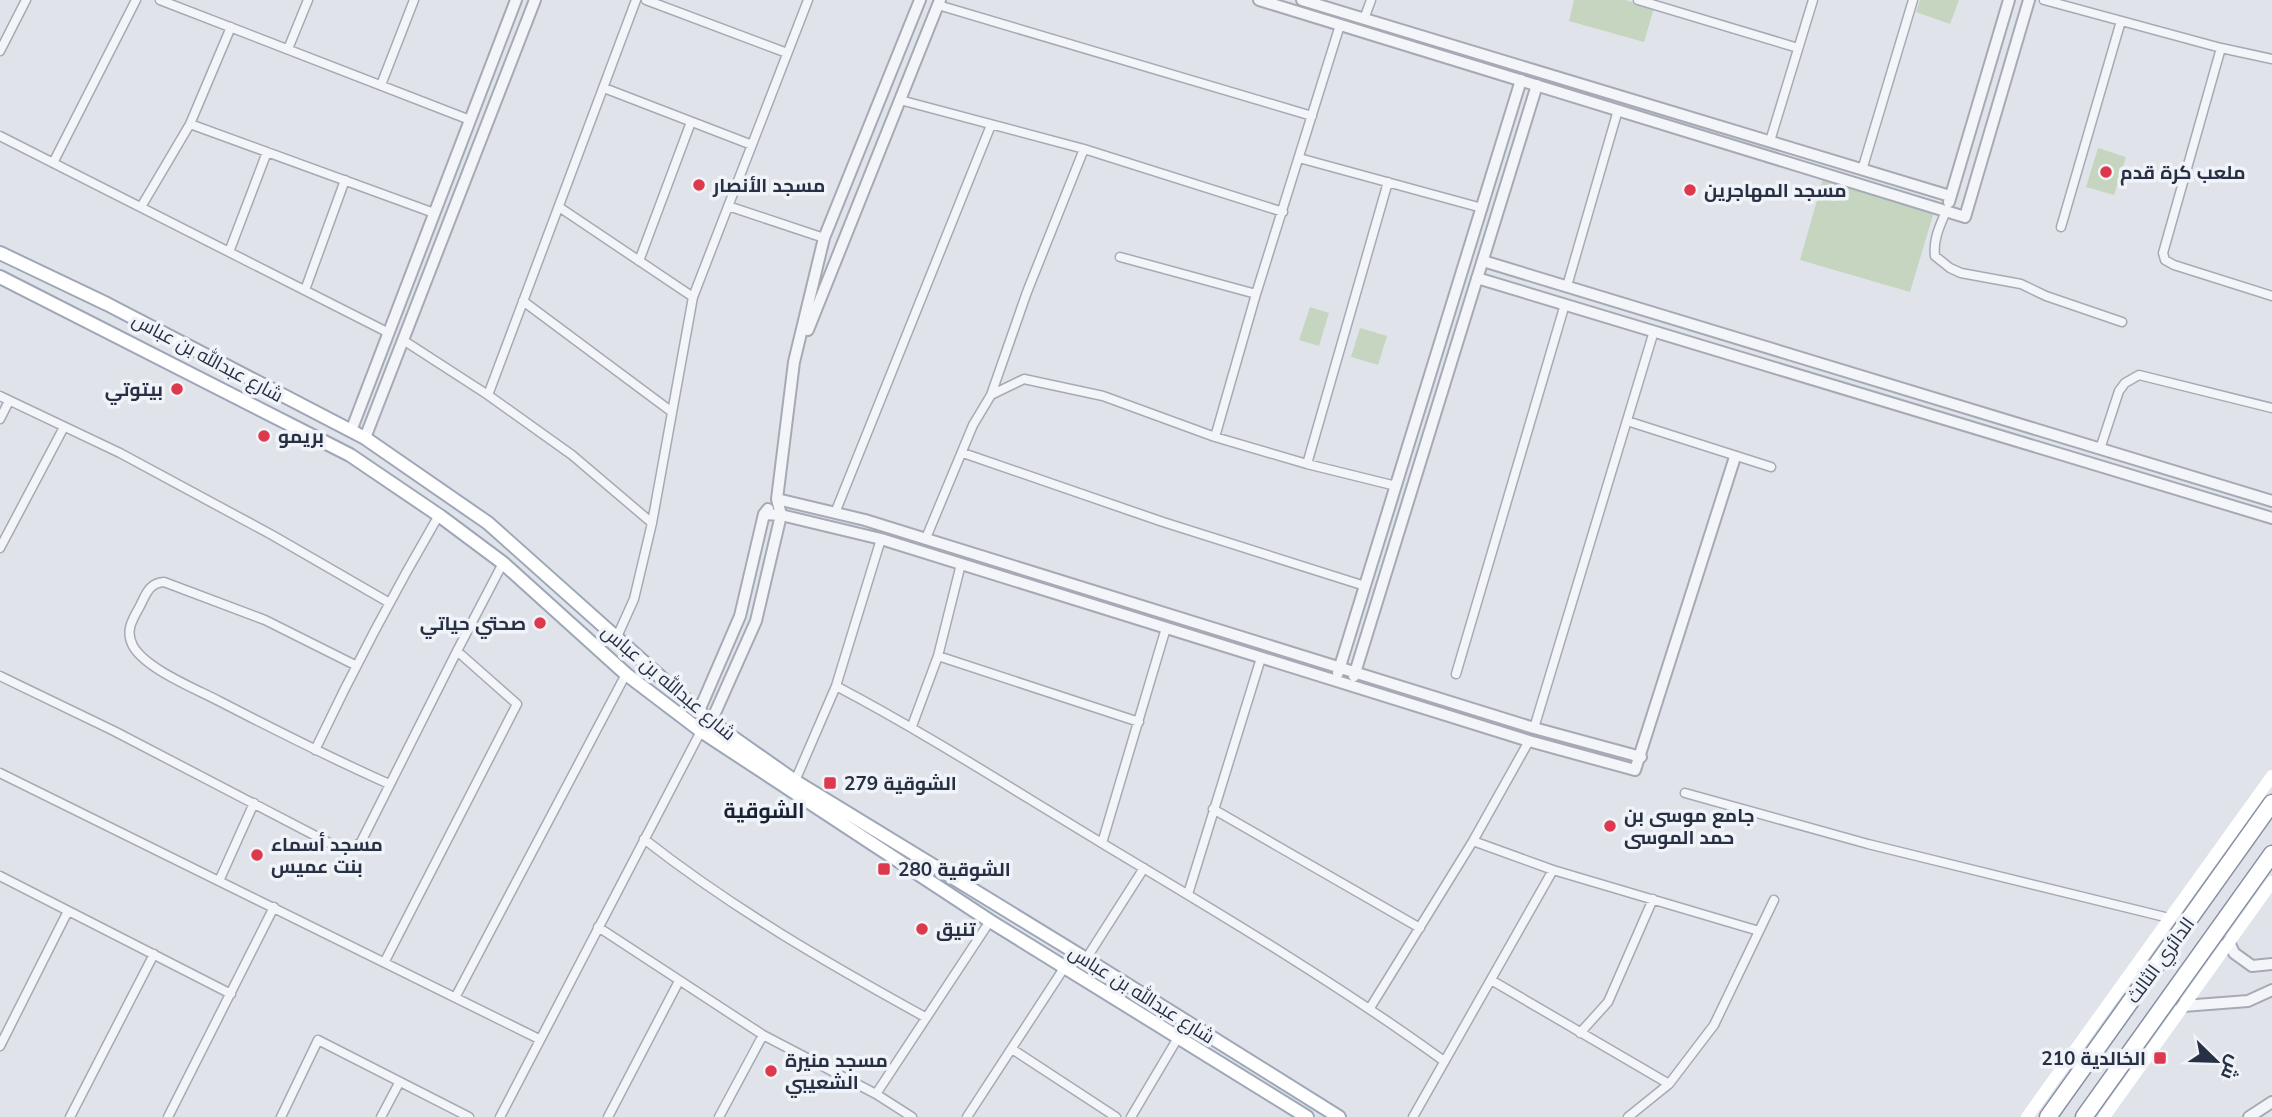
<svg xmlns="http://www.w3.org/2000/svg" width="2272" height="1117" font-family="Mulish,Cairo,sans-serif">
<style>
.green{fill:#c5d5c0}
.lines{fill:none;stroke-linecap:round;stroke-linejoin:round}
.minor-casing{stroke:#a5aab5;stroke-width:11}
.tertiary-casing{stroke:#a5aab5;stroke-width:14}
.primary-casing{stroke:#9ea7b7;stroke-width:16}
.motorway-casing{stroke:#8690a3;stroke-width:19}
.minor{stroke:#f3f5f8;stroke-width:8}
.tertiary{stroke:#f3f5f8;stroke-width:10}
.secondary{stroke:#fff;stroke-width:12}
.primary{stroke:#fff;stroke-width:12}
.motorway{stroke:#fff;stroke-width:16}
.poi-dot{fill:#dd384b;stroke:#f0f3f8;stroke-width:2.5}
.labels{text-anchor:middle;stroke-width:7;stroke-linejoin:round;paint-order:stroke}
.poi-label{font-size:19px;font-weight:bold;fill:#273044;stroke:#f0f3f8;text-anchor:start}
.street-label{font-size:19px;fill:#273044;stroke:#f0f3f8}
.neighbourhood-label{font-size:21px;font-weight:bold;fill:#192134;stroke:#f0f3f8}
</style>
<rect width="100%" height="100%" fill="#e0e4ea"/>
<path class="green" d="M1574 0H1625L1654 8 1644 42 1569 21Z
M1920 0H1959L1950 24 1916 12Z
M2098 148 2126 157 2114 195 2086 187Z
M1823 179 1934 212 1910 292 1800 260Z
M1310 307 1329 313 1319 346 1299 340Z
M1360 328 1387 336 1378 365 1351 357Z"/>
<g class="lines">
<defs>
<path id="minor" d="M160 0 470 120
M646 0 787 53
M1638 0 1798 48
M2044 0 2221 48 2272 59
M938 5 1312 116
M1364 19 1371 0
M2221 48 2163 253 2165 260 2174 265 2272 296
M288 49 308 0
M0 51 26 0
M381 85 414 0
M604 88 752 145
M900 100 1084 149 1283 212
M190 124 434 213
M0 136 389 333
M1770 141 1813 0
M1299 158 1482 208
M53 163 136 0
M1862 170 1913 0
M728 206 824 238
M141 207 190 124 231 27
M559 207 693 297
M1946 211C1940 226 1933 239 1935 256L1950 268 1961 273 2021 284 2046 296 2122 322
M2061 227 2121 21
M229 252 267 152
M1120 257 1256 294
M639 261 691 122
M1567 286 1618 110
M305 290 345 180
M523 301 672 412
M403 340 488 395 572 455 652 523
M488 395 636 0
M991 395 1027 292 1084 149
M0 396 120 453 272 535 388 602
M0 419 9 401
M1627 421 1771 467
M1215 437 1256 294 1340 25
M2100 449 2119 391 2125 383 2139 375 2272 408
M963 453 1163 522 1365 586
M1307 464 1388 182
M835 513 991 125
M926 538 973 425 991 395 1024 379 1103 396 1215 437 1307 464 1396 486
M0 548 64 427
M616 639 634 599 652 523 693 297 808 0
M938 656 1139 722
M355 665 265 620 164 582C149 583 146 594 140 606 132 620 125 631 133 646 146 669 196 689 219 701 275 730 331 758 389 784
M1456 674 1565 304
M0 676 114 731 335 846 354 847 361 842 457 651 503 563
M836 686C929 735 1015 791 1105 845 1220 914 1335 982 1444 1061
M912 726 938 656 961 564
M1534 728 1654 331
M315 750C353 670 394 592 439 515
M0 773 539 1039
M795 781 836 686 881 539
M1685 793 1868 844 2169 918
M1213 809 1420 928
M644 839C732 908 827 963 925 1017
M1473 841 1553 870 1759 931
M1102 843 1166 628
M0 876 231 994
M219 881 254 803
M1188 894 1261 658
M598 927 763 1035 876 1094 912 1117
M1086 959 1144 868
M385 961 517 704 457 651
M1491 980 1669 1084 1714 1025 1774 900
M456 996 626 674
M1370 1008 1473 841 1529 741
M1580 1033 1608 1002 1653 899
M0 1046 68 911
M1012 1049 1116 1117
M876 1094 990 921
M70 1117 154 954
M168 1117 274 907
M281 1117 318 1040 469 1117
M381 1117 399 1083
M500 1117 701 731
M608 1117 679 981
M719 1117 763 1035
M967 1117 1066 965
M1131 1117 1179 1036
M1413 1117 1553 870
M1628 1117 1669 1084"/>
<path id="tertiary" d="M1259 0 1965 217 2029 0
M1302 0 1950 196
M1949 202 2009 0
M1483 261 2272 501
M1477 278 2272 518
M808 330 940 0
M351 431 516 0
M365 438 535 0
M777 499 865 520 1534 728 1641 757
M764 514 781 515 881 539 1529 741 1635 770 1735 457
M1338 673 1521 80
M1354 676 1537 85
M699 711 740 616 764 514 768 509
M711 722 756 621 781 515 777 499 794 362 824 238 920 0
M2229 942 2234 953 2252 966 2272 964
M2183 1006 2248 1001 2272 990
M2249 1117 2272 1102"/>
<path id="primary" d="M0 253 107 304 365 438 488 523 711 722 795 781 1086 959 1339 1117
M0 277 350 455 440 516 503 563 626 674 701 731 990 921 1307 1117"/>
<path id="motorway" d="M2048 1117 2272 803
M2084 1117 2272 854"/>
</defs>
<use href="#minor" class="minor-casing"/>
<use href="#tertiary" class="tertiary-casing"/>
<use href="#primary" class="primary-casing"/>
<use href="#motorway" class="motorway-casing"/>
<use href="#minor" class="minor"/>
<use href="#tertiary" class="tertiary"/>
<path class="secondary" d="M2027 1117 2272 776
M2104 1117 2272 882"/>
<use href="#primary" class="primary"/>
<use href="#motorway" class="motorway"/>
</g>
<g class="poi-dot">
<circle cx="2106" cy="172" r="7"/>
<circle cx="699" cy="185" r="7"/>
<circle cx="1690" cy="190" r="7"/>
<circle cx="177" cy="389" r="7"/>
<circle cx="264" cy="436" r="7"/>
<circle cx="540" cy="623" r="7"/>
<rect x="823" y="776" width="14" height="14" rx="3.5"/>
<circle cx="1610" cy="826" r="7"/>
<circle cx="257" cy="855" r="7"/>
<rect x="877" y="862" width="14" height="14" rx="3.5"/>
<circle cx="922" cy="929" r="7"/>
<rect x="2153" y="1051" width="14" height="14" rx="3.5"/>
<circle cx="771" cy="1071" r="7"/>
</g>
<g class="labels">
<g class="poi-label">
<text x="2120" y="179">ملعب كرة قدم</text>
<text x="713" y="192">مسجد الأنصار</text>
<text x="1704" y="197">مسجد المهاجرين</text>
<text x="163" y="396" text-anchor="end">بيتوتي</text>
<text x="278" y="443">بريمو</text>
<text x="526" y="630" text-anchor="end">صحتي حياتي</text>
<text x="844" y="790">الشوقية 279</text>
<text x="1624" y="822">جامع موسى بن<tspan x="1624" dy="22">حمد الموسى</tspan></text>
<text x="271" y="851">مسجد أسماء<tspan x="271" dy="22">بنت عميس</tspan></text>
<text x="898" y="876">الشوقية 280</text>
<text x="936" y="936">تنيق</text>
<text x="2146" y="1065" text-anchor="end">الخالدية 210</text>
<text x="785" y="1067">مسجد منيرة<tspan x="785" dy="22">الشعيبي</tspan></text>
</g>
<g class="street-label">
<text transform="translate(208 357) rotate(28)" y="7">شارع عبدالله بن عباس</text>
<text transform="translate(669 682) rotate(40)" y="7">شارع عبدالله بن عباس</text>
<text transform="translate(2160 960) rotate(-54)" y="7">الدائري الثالث</text>
<text transform="translate(1142 994) rotate(32)" y="7">شارع عبدالله بن عباس</text>
</g>
<g class="neighbourhood-label">
<text x="764" y="818">الشوقية</text>
</g>
</g>
<g transform="translate(2216 1061) rotate(113)" stroke="#f0f3f8" stroke-width="5" paint-order="stroke">
<path d="M0-5L12 26L0 18L-12 26Z" fill="#273044"/>
<text y="-10" font-size="19" font-weight="bold" text-anchor="middle" fill="#273044">ش</text>
</g>
</svg>
